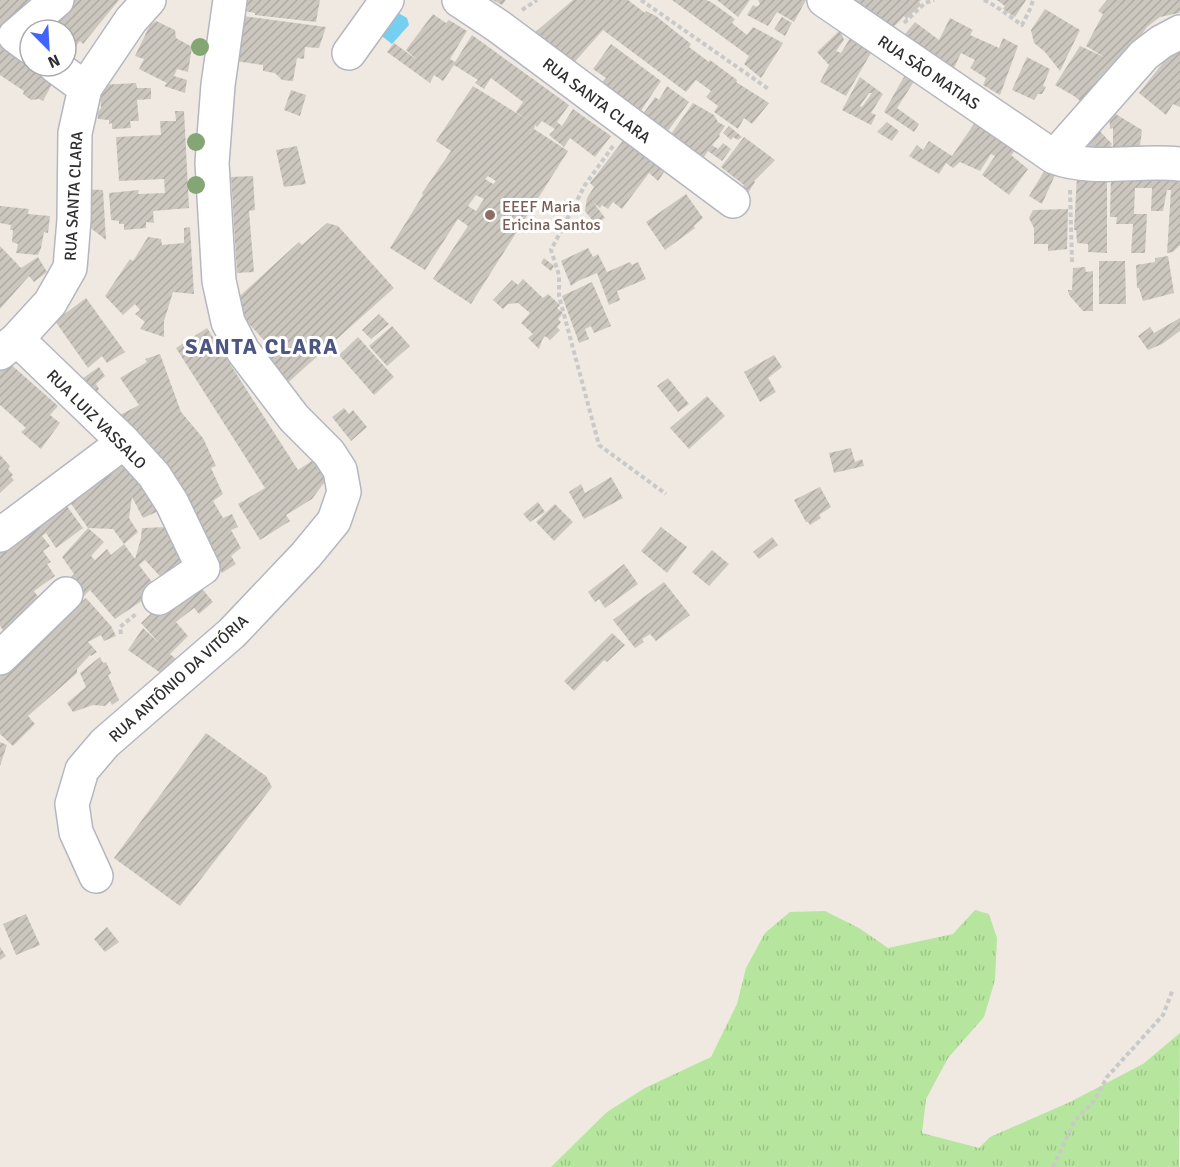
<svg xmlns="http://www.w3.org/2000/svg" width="1180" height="1167" font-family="Signika,sans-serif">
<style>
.grass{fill:url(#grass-tufts)}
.water{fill:#75cff0}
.building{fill:url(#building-hatch);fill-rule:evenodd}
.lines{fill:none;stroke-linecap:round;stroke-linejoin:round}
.minor-casing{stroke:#b4b7c1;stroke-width:36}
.path{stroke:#c9c9c9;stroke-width:4;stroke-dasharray:4.5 3;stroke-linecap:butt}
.minor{stroke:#fff;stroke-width:33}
.tree{fill:#84a574}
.education-dot{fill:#8d6e63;stroke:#fff;stroke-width:2}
.labels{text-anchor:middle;stroke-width:6;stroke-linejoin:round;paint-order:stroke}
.street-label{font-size:16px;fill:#2e2e2e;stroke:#fff}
.education-label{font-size:16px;fill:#785e54;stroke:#fff;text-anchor:start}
.district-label{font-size:22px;font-weight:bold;letter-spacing:1.5px;fill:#4d5680;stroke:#fff}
</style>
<defs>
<pattern id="grass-tufts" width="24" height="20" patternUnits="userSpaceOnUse" patternTransform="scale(1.5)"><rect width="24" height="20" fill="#b6e59e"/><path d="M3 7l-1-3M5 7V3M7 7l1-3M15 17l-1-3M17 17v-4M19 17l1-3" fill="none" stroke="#9dc588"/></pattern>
<pattern id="building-hatch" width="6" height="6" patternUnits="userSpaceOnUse" patternTransform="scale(1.5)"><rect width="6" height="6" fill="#cbc7bf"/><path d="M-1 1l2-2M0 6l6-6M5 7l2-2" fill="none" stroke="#afaba4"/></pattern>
</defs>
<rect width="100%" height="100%" fill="#efe9e1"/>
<path class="grass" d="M975 910 989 914 997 938 995 980 984 1017 948 1058 926 1099 922 1133 979 1148 990 1137 1070 1102 1143 1064 1180 1033 1179 1167H551L607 1112 645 1088 711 1057 737 1004 746 968 765 933 790 912 825 911 859 928 888 948 953 934Z"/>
<path class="water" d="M393 10 407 18 409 25 392 44 378 33Z"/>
<path class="building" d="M0 0H36L0 34Z
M59 0H119L83 44 80 41 66 59V30H30Z
M248 0H320L316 22 255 15V13L245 11Z
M493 0H506L502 5Z
M573 0H628L645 13 646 11 656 16 691 44 689 47 709 62 710 60 737 80 736 82 769 103 752 124 744 118 738 129 714 112 718 106 706 97 711 91 696 80 686 92 603 30 572 65 533 34Z
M672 0H706L711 2 735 19 732 23 747 35 753 27 783 43 761 78 744 64 749 56Z
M717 0H750L738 17Z
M758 0H806L794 22 777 12 768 26 747 15 753 5 757 7 760 4Z
M841 0H921L919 2 921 5 908 17 907 20 904 16 891 30Z
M997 0H1026L1015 17 1003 9 1005 6Z
M1107 0H1180V11L1179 13 1160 17 1147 27 1089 108 1074 96 1055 85 1080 46 1104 57 1086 46 1103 14 1098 11Z
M1045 9 1080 30 1060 71 1045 52 1034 43 1031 30Z
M433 14 446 23 449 20 467 31 450 59 455 62 472 35 569 105 557 122 562 126 573 109 611 136 595 157 570 138 564 147 549 135 555 129 542 121 537 127 535 125 534 129 568 151 471 304 433 279 468 226 458 219 425 270 390 248 423 195 422 193 451 151 436 141 473 86 531 122 516 112 523 102 491 78 484 89 475 83 478 80 454 65 443 81 434 75 430 83 387 52 394 43 417 60 406 50ZM488 176 496 181 493 184 485 179ZM476 195 484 199 476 211 468 206Z
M243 16 326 27 319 48 305 47 304 59 297 58 293 81 282 80 275 73 263 71V65L235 61Z
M782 17 792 23 785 36 774 29Z
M950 18 973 30 970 35 999 48 1003 38 1018 46 1000 95 983 85 986 78 970 68 975 60 961 53 953 70 900 40 915 22 939 40Z
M156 21 175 30 176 38 192 47 188 72 177 69 174 76 187 80 185 93 164 86 167 83 139 69 144 59 135 56 150 25Z
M840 30 844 40 836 51 841 53 852 35 875 46 846 96 820 82 829 65 817 52Z
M3 34 30 53V66H48L58 73 43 101 39 99 31 100 23 94 24 91 0 75V43Z
M611 44 661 81 640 112 601 84 606 78 593 69Z
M1180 48V107L1173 104 1166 115 1139 93 1162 64 1159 61Z
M1027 57 1050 69 1043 86 1046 87 1042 94H1038L1034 100 1012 90Z
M905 75 915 80 897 108 919 124 914 132 884 112Z
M860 77 883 94 871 113 876 115 871 125 842 110ZM869 93H872L862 107 860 106Z
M136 83 137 88H151V99L137 100 139 121H130L131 128 112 129V123L109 124V120L98 119 97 113 101 108 100 85Z
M667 86 689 102 668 131 643 114 655 97 659 100Z
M291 90 306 95 300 116 284 110Z
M693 103 714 115 718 122 725 126 719 135 720 136 712 145 718 149 723 143 731 149 722 161 708 151 701 162 690 153 693 150 671 134Z
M1109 110 1142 130 1139 154H1113V128L1110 129Z
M175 111H184L189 208 153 211 154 223 146 222V228L124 230V224H119V221L111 220 109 193 139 190 138 194 165 193 164 179 119 181 116 137 161 135 160 121H176Z
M978 118 996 130 992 135 1015 151 1011 155 1028 169 1009 195 982 175 995 156 991 154 980 171 960 162 953 168 946 163 939 174 909 156 917 145 923 150 929 141 952 156Z
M887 122 899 131 892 141 877 132Z
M1094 125 1112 144 1101 157 1080 138Z
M729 126 742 137 738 140 733 137 731 140 723 133Z
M744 137 775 160 754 181 755 182 746 196 739 191 744 185 721 167Z
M625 138 664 172 658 181 649 173 622 209 613 202 608 209 602 205 600 208 594 203 605 218 595 224 585 211 587 198 594 187 590 183Z
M297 146 306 184 284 187 276 150Z
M1046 168 1055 175 1042 204 1029 196Z
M1180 169V245L1173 252 1167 253 1171 190H1167L1163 211H1151L1152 188H1135L1134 214H1147L1145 253H1131L1133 224H1116L1117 217H1110L1111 173Z
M1107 173V253L1088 252V244L1077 243 1076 230H1074L1077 176Z
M253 176 255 210 249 211 254 272 237 273 231 177Z
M81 189 103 190 106 240 83 222Z
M686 194 703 218 694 226 695 228 665 250 646 222Z
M0 206 29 209 28 214 50 216 48 233 44 232 41 248 38 255 16 253 18 244 12 242 13 230H10L11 225 0 223Z
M1068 209 1067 249 1048 251V244H1034V228L1029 218 1033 210Z
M327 223 338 226 394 288 283 387 259 361 272 349 231 304 299 242 302 245Z
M190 227 194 294 173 292 164 321V337L140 329 145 322 135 314 140 310 135 304 123 315 105 296 130 259 133 261 148 237 161 239 162 245 184 243V228Z
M0 246 21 268 38 257 47 272 34 282 29 276 0 309Z
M588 248 593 257 598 254 607 272 630 262 632 265 638 262 646 279 617 291 620 300 609 305 597 273 578 281 571 286 561 261Z
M1168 256 1174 293 1143 301 1139 288H1137L1136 265 1155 262V258Z
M544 258 554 266 551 271 541 263Z
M1099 261H1125L1126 304H1099Z
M1085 267 1086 272 1093 271V311H1083L1069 295 1068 290H1072L1073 268Z
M523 279 543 298 548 294 560 305 557 308 563 313 558 319 561 322 557 327 560 330 550 340 545 336 542 340 539 349 528 338 533 334 521 323 530 313 518 303 508 304 503 309 493 300 512 280 518 285Z
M592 282 611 326 594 333 591 326 585 329 589 339 579 343 562 296Z
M86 298 125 352 107 363 102 356 88 368 55 321Z
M379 314 389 324 371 339 362 330Z
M1180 318V331L1162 344 1148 350 1138 336 1150 327 1154 333Z
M392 326 410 346 387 366 369 346Z
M207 328 298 470 318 457 332 479 323 484 312 499 286 515 290 521 260 540 238 504 265 488 176 348Z
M358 337 394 377 374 395 339 355Z
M160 354 181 412 203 438 216 466 211 468 223 494 213 501 223 518 232 514 238 527 231 530 241 548 231 556 236 564 222 573 118 416 139 405 120 378 147 362 145 359Z
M774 355 782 367 768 378 776 392 760 402 744 372Z
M7 361 58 406 50 415 60 423 41 449 21 432 26 428 0 405V370Z
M99 367 105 376 96 384 99 389 92 398 76 383Z
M668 378 689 404 678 412 657 386Z
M707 396 725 416 689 449 670 428Z
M344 408 349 414 353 410 367 427 351 441 332 417Z
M851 448 855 462 862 459 864 466 834 473 829 453Z
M0 455 10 466 8 469 13 475 11 477 14 480 0 493Z
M131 459 161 510 143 518 132 497 129 518 138 532 124 544 113 529 88 528 104 542 91 556 95 560 107 549 111 555 124 544 135 559 141 538 142 528 168 527 188 567 167 584 145 560 139 565 158 590 115 619 90 590 82 598 67 581 74 574 62 557 88 528 67 498Z
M611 477 623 498 584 519 569 492 581 484 585 493Z
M820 487 831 507 819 515 821 518 810 525 808 522H806L794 500Z
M63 501 83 528 56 548 46 533 42 536 50 546 43 551 51 562 47 564 55 576 34 591 39 598 5 633 0 626V548Z
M538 502 545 512 530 522 523 514Z
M555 504 573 522 554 541 536 522Z
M661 527 687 547 667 573 641 551Z
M772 537 778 545 759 559 753 552Z
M712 550 729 564 709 586 692 572Z
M624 564 638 584 605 608 599 599 595 602 588 592Z
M195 580 213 602 199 614 194 608 176 622 188 636 170 654 176 659 165 676 128 650 143 628 160 644 141 623 161 604Z
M664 582 690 615 656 641 650 634 642 639 644 642 635 648 613 620Z
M86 598 111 626 116 636 104 641 101 635 88 642 97 652 91 656 90 655 77 669V673L28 716 35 724 13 746 0 734V667Z
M612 633 625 645 607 662 604 660 574 691 564 681Z
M100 657 103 663 106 662 111 673 108 675 119 700 112 705 110 701 105 706 93 705 73 712 67 703 86 687 80 673Z
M206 733 266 776 272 787 180 906 114 858Z
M0 742 7 745 0 766Z
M26 914 40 945 16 955 3 924Z
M107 927 119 942 105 952 94 939Z
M0 947 6 956 0 960Z"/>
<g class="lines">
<defs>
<path id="minor" d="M459 0 498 26 733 201
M824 0 1054 157 1144 55 1161 42 1180 32
M30 47 15 36 57 0
M349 53 387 0
M55 66 85 88
M1054 157C1094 172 1138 159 1180 164
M17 339 124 442 154 475 172 503 203 568 159 598
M0 353 17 339 50 303 70 268 74 220 75 133 85 88 131 20 149 0
M0 535 124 442
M0 658 66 594
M96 876 76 832 72 804 82 770 105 743 232 633 306 555 334 521 344 492 340 470 329 453 294 418 243 351 228 322 219 281 212 163 218 85 230 0"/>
</defs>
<use href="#minor" class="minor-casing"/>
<path class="path" d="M641 0 770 90
M984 0C997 6 1009 16 1022 25L1031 7 1033 0
M522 10 537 0
M904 23 925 3 934 0
M613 146 585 185 551 250 559 275V296L599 445 666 494
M1070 190 1072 262
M121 634 120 627 136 614
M1053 1167 1074 1122 1094 1101 1107 1077 1163 1015 1173 989"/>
<use href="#minor" class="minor"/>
</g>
<g class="tree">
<circle cx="200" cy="47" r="9"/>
<circle cx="196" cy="142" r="9"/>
<circle cx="196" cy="185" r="9"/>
</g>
<circle class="education-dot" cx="490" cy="215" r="6"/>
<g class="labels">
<g class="street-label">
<text transform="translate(929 72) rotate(34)" y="6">RUA SÃO MATIAS</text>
<text transform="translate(597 100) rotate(37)" y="6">RUA SANTA CLARA</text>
<text transform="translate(73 196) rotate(-87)" y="6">RUA SANTA CLARA</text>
<text transform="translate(97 419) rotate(45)" y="6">RUA LUIZ VASSALO</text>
<text transform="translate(178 678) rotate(-42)" y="6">RUA ANTÔNIO DA VITÓRIA</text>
</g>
<g class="education-label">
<text x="502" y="212">EEEF Maria<tspan x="502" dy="18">Ericina Santos</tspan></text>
</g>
<g class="district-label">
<text x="262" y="354">SANTA CLARA</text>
</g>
</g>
<g transform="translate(48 48) rotate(156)"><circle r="28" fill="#ffffff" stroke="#ababab" stroke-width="1.5"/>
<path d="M0-4.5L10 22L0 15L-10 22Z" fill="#4264fb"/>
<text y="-9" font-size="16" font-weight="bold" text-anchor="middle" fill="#2e2e2e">N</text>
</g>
</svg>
